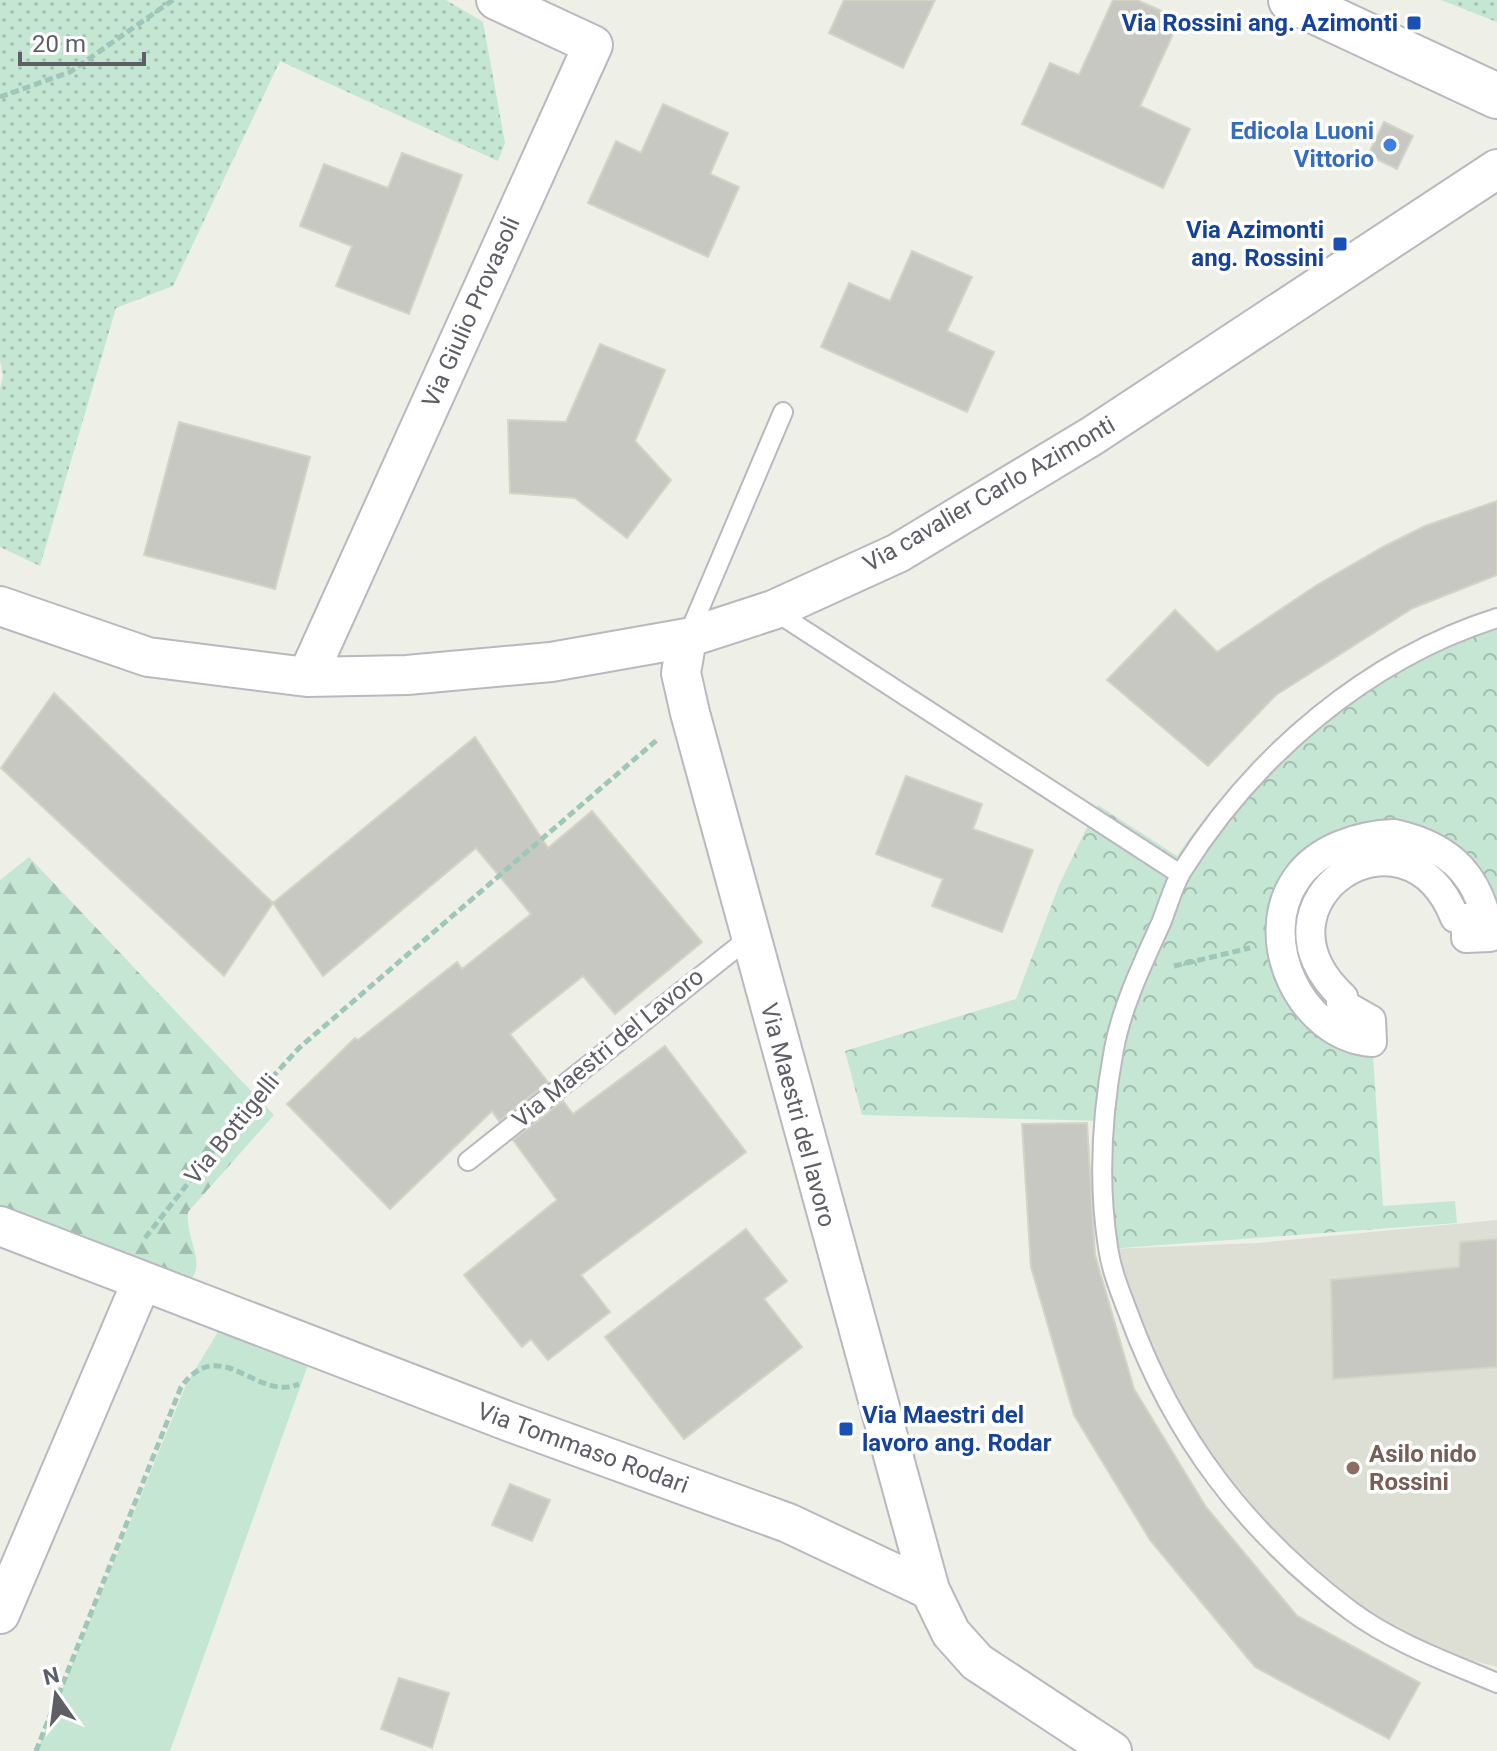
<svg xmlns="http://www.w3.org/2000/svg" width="1497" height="1751" font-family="Roboto,sans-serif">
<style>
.education{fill:#dddfd4}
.grass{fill:url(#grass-dots)}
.forest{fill:url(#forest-firs)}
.park{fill:url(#park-crowns)}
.garden{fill:#c4e6d2}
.building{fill:#c7c8c1;stroke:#d3d4c5;stroke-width:2}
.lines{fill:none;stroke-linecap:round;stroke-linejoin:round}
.service-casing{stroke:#b9b8bf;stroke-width:22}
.pedestrian-casing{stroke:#b9b8bf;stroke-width:32}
.minor-casing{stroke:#b9b8bf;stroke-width:42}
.tertiary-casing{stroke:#b9b8bf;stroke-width:48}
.path{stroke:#9ec6b9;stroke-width:5;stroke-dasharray:8 4;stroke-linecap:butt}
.service{stroke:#fff;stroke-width:18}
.pedestrian{stroke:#fff;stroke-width:28}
.minor{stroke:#fff;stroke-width:38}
.tertiary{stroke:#fff;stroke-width:44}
.transit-dot{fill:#1a4fb4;stroke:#fff;stroke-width:3}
.shop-dot{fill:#3f7fe0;stroke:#fff;stroke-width:3}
.education-dot{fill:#8d6e63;stroke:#fff;stroke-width:3}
.labels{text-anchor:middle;stroke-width:7;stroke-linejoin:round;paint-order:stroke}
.transit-label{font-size:24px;font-weight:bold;fill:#164399;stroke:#fff;text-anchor:end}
.shop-label{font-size:24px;font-weight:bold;fill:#366cbe;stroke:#fff;text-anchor:end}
.street-label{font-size:24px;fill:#5e5e66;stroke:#fff}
.education-label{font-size:24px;font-weight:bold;fill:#785e54;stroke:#fff;text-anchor:start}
</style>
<defs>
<pattern id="grass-dots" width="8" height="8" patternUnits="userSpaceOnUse" patternTransform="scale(2)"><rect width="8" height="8" fill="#c4e6d2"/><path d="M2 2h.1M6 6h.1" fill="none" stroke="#a2beae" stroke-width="1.8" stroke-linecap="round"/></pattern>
<pattern id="forest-firs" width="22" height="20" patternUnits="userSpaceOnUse" patternTransform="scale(2)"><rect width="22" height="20" fill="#c4e6d2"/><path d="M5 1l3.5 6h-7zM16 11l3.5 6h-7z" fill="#a2beae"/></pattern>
<pattern id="park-crowns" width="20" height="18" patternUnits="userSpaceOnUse" patternTransform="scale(2)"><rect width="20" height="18" fill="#c4e6d2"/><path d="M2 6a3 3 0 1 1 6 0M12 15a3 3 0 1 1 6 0" fill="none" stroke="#a2beae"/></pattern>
</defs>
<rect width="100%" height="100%" fill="#eeefe6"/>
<path class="education" d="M1497 1220V1667L1406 1643 1303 1569 1192 1443 1108 1249 1258 1243Z"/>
<path class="grass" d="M0 0H446L483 22 505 143 498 161 280 61 173 286 116 308 40 566 0 547V389L3 376 0 360Z
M1441 0H1497V22Z"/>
<path class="forest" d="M29 857 274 1115 188 1212C185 1237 205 1261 192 1278L0 1210V880Z"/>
<path class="park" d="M1497 608V918L1479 892 1394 834 1296 878 1290 979 1372 1042 1383 1206 1455 1201 1457 1223 1108 1249 1104 1121 862 1115 845 1051 1016 999 1059 885 1098 805 1177 856C1258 738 1363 658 1497 608Z"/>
<path class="garden" d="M222 1325 310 1359 170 1751H37L186 1385Z"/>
<path class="building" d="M844 0H935L903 68 829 33Z
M1113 0H1137L1180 19 1140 106 1190 129 1163 188 1022 124 1050 63 1079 75Z
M663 104 728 133 710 174 739 187 708 257 588 203 616 141 641 153Z
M1384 122 1413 136 1397 169 1368 155Z
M402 153 462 175 409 314 336 286 352 246 300 226 324 164 388 188Z
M912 251 972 277 947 331 994 352 967 412 821 347 849 283 890 301Z
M600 344 665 370 635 441 671 480 627 538 575 498 510 493 508 420 566 422Z
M179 422 310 457 275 589 144 555Z
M1497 501V575L1413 608 1276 695 1208 766 1107 680 1175 610 1217 652 1317 585 1383 547 1425 526Z
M54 693 273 903 224 976 1 768Z
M475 737 548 848 592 811 702 942 615 1014 583 976 510 1034 548 1082 499 1121 492 1111 390 1209 287 1104 355 1038 358 1040 457 962 462 969 531 914 476 848 323 976 273 903Z
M906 776 982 804 973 829 1033 850 1002 932 932 906 943 879 876 854Z
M665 1046 746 1152 581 1275 610 1312 548 1360 531 1339 522 1347 464 1275 557 1200 513 1140 563 1101 573 1114Z
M1087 1123 1095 1255 1134 1389 1206 1507 1297 1616 1420 1683 1389 1739 1255 1667 1150 1540 1074 1415 1031 1267 1022 1124Z
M746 1229 787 1281 764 1299 802 1347 684 1439 605 1337Z
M1497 1239V1367L1333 1379 1331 1280 1459 1267 1460 1242Z
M510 1484 550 1500 532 1541 492 1525Z
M399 1678 449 1693 432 1748 381 1729Z"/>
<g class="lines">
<defs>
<path id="service" d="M773 610 1180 874
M1497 618C1367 659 1254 756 1182 871 1173 886 1168 906 1161 923 1143 963 1122 1006 1114 1049 1102 1113 1098 1183 1108 1247 1111 1270 1121 1294 1129 1315 1174 1438 1246 1532 1351 1611 1394 1643 1448 1662 1497 1683
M687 638 783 412
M468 1161 750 937"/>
<path id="pedestrian" d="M1394 834C1453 847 1481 878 1490 937L1466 938V918H1455C1406 792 1241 902 1343 997L1341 1003 1371 1020 1372 1042C1301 1037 1254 938 1297 878 1318 848 1360 835 1394 834Z"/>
<path id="minor" d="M0 606 148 657 307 677 407 675 551 662 687 638 773 610 898 553 1092 436 1497 169
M687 638 681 673 690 713 930 1590 951 1633 977 1662 1112 1751
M307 677 593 45 496 0
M0 1226 510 1422 788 1523 930 1590
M0 1614 142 1281"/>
<path id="tertiary" d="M1291 0 1497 96"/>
</defs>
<use href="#service" class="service-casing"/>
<use href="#pedestrian" class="pedestrian-casing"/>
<use href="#minor" class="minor-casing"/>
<use href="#tertiary" class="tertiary-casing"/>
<path class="path" d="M0 97 70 72 173 0
M1174 966 1250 948
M145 1238 266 1084 299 1048 658 739
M36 1751 181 1387C221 1332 257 1403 299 1384"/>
<use href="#service" class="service"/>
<use href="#pedestrian" class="pedestrian"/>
<use href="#minor" class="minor"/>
<use href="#tertiary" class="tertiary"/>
</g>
<g class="transit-dot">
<rect x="1406" y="15" width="16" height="16" rx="4"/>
<rect x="1332" y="236" width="16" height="16" rx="4"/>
<rect x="838" y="1421" width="16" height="16" rx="4"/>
</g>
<circle class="shop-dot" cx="1390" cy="145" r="8"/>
<circle class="education-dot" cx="1353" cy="1468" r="8"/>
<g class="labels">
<g class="transit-label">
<text x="1398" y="31">Via Rossini ang. Azimonti</text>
<text x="1324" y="238">Via Azimonti<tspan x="1324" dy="28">ang. Rossini</tspan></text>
<text x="862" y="1423" text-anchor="start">Via Maestri del<tspan x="862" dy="28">lavoro ang. Rodar</tspan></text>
</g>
<g class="shop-label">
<text x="1374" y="139">Edicola Luoni<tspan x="1374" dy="28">Vittorio</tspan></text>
</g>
<g class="street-label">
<text transform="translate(471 312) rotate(-66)" y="8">Via Giulio Provasoli</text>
<text transform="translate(989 494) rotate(-30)" y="8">Via cavalier Carlo Azimonti</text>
<text transform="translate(608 1048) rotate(-39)" y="8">Via Maestri del Lavoro</text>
<text transform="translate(798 1115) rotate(75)" y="8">Via Maestri del lavoro</text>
<text transform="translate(232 1129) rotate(-51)" y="8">Via Bottigelli</text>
<text transform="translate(583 1448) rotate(20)" y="8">Via Tommaso Rodari</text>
</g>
<g class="education-label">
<text x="1369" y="1462">Asilo nido<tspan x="1369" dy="28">Rossini</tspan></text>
</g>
</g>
<g transform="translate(56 1695) rotate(346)" stroke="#ffffff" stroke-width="6" paint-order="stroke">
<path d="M0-6L14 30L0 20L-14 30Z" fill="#5e5e66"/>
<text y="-12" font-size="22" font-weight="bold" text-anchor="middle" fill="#5e5e66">N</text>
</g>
<path d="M20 52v12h124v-12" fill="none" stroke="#5e5e66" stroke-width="4"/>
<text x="32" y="52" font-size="24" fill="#5e5e66" stroke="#ffffff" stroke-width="6" paint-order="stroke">20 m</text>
</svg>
